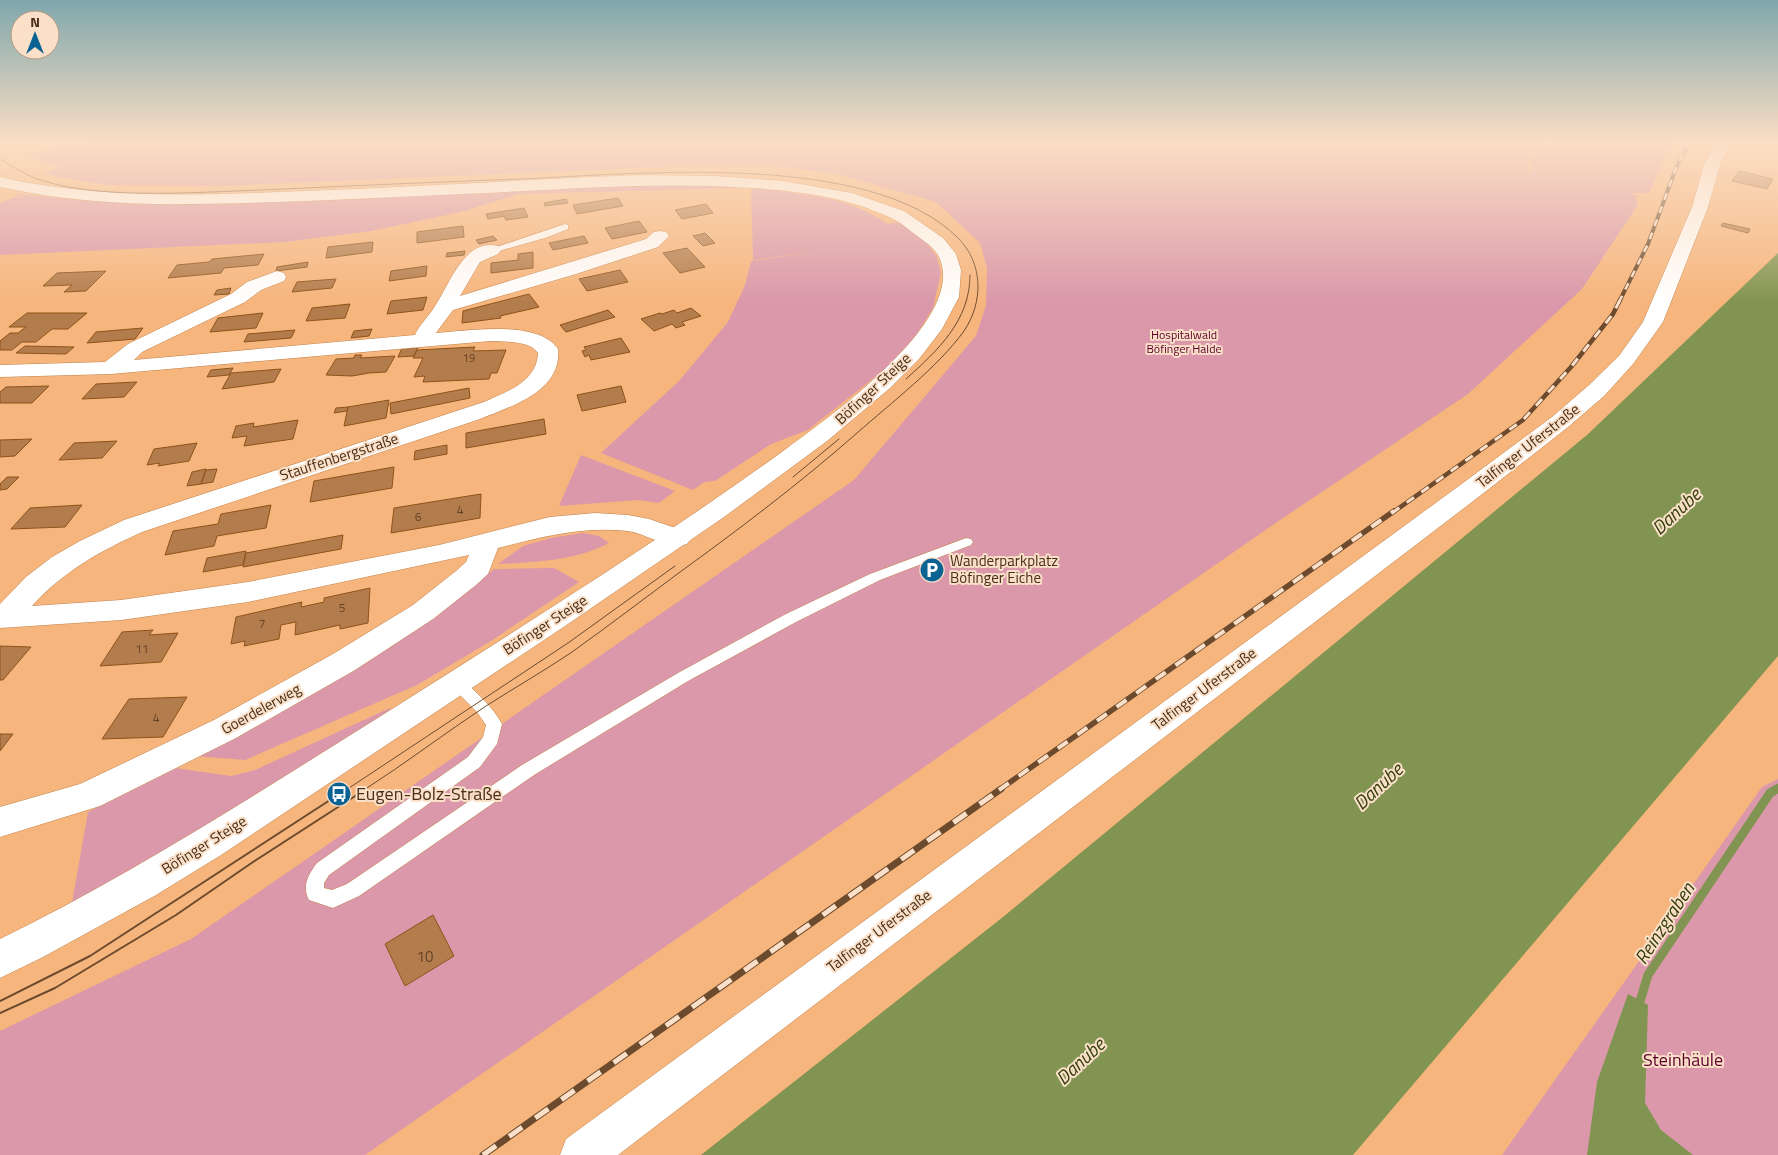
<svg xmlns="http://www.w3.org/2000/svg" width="1778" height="1155" font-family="'Titillium Web',sans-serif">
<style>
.green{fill:#da98aa}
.water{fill:#829451}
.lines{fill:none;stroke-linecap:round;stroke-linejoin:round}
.stream-far1{stroke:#829451;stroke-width:8}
.stream{stroke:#829451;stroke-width:9}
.building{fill:#b37c4c;stroke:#8d5318}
.lane-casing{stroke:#c1834c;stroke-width:1}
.street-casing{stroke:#c1834c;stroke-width:1}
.secondary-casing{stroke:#c1834c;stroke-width:1}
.lane{fill:#fff;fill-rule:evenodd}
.street{fill:#fff;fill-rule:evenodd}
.secondary{fill:#fff;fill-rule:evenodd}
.tram-far1{stroke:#6c4a2d;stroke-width:1}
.tram{stroke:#6c4a2d;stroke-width:2}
.rail-far3-casing{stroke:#6c4a2d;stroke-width:4}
.rail-far2-casing{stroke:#6c4a2d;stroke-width:4.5}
.rail-far1-casing{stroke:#6c4a2d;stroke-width:5.5}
.rail-casing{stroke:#6c4a2d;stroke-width:7}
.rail-far3{stroke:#fadfc9;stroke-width:2.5;stroke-dasharray:7;stroke-linecap:butt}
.rail-far2{stroke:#fadfc9;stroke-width:3;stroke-dasharray:9;stroke-linecap:butt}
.rail-far1{stroke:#fadfc9;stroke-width:4;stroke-dasharray:12;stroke-linecap:butt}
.rail{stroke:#fadfc9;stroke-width:5;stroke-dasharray:16;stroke-linecap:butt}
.labels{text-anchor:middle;stroke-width:4;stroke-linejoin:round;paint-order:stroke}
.far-number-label{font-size:11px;fill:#644225}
.far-park-label{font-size:12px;fill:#5b002b;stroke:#fadfc9}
.number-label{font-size:12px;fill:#644225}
.street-label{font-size:15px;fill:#492f18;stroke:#fadfc9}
.poi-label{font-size:15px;fill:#492f18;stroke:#fadfc9;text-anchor:start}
.near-number-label{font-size:15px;fill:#644225}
.near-poi-label{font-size:18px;fill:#492f18;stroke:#fadfc9;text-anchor:start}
.near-park-label{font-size:18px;fill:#5b002b;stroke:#fadfc9}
.near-water-label{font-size:19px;font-style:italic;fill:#343f0b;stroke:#fadfc9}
</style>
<rect width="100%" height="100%" fill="#f6b57d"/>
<path class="green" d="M101 141H1552L1530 153 1528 171 1531 172V153L1555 141H1673L1649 193H1628L1636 195 1637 206 1582 289 1468 394 1280 520 365 1155H0V1031L191 939 854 480 976 336 986 305 987 268 980 243 936 202 837 174 786 167 683 166 220 186 107 185 42 174 59 167 24 155Z
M631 185H738L737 188 519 194 461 212 371 231 285 242 0 255V203L16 197 29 198 14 195 19 194 89 201 159 203Z
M761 188C803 195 853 197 887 224L902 222 926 242 937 257 941 273 933 308 915 337 884 370 808 430 771 444 715 481 704 482 693 490 601 453 679 381 728 322 745 285 751 261 826 250 753 260 751 189Z
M581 455 675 491 659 503 638 500 559 506Z
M583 533 599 536 609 543C574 561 537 562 498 564L523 546 551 538Z
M554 568 579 582 491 641 417 685 245 760 194 756 418 626 494 569Z
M390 708 395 713 171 849 72 903 88 812 175 768 231 776 255 770Z
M1778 779V1155H1502L1762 787Z"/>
<path class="water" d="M1778 253V656L1353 1155H701L1003 917 1587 435Z
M1628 994 1648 1005 1645 1103 1661 1130 1693 1155H1587L1597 1082Z"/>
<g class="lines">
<path class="stream-far1" d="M1775 790 1778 788"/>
<path class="stream" d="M1638 1008 1648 975 1770 793 1777 789"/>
</g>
<path class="building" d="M1739 171 1773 179 1767 189 1732 181Z
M618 198 623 206 577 214 573 205Z
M566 199 568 203 545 206 544 203Z
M706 204 713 213 682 219 675 210Z
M524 208 528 217 506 220 504 216 488 219 486 214Z
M639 221 647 232 612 239 605 228Z
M1723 223 1750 229 1748 233 1721 226Z
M463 226 464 237 417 243V232Z
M705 233 715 243 703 246 693 236Z
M493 236 497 240 479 244 476 240Z
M584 236 588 243 553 250 549 243Z
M373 242 372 252 326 258 328 247Z
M687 248 705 267 680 273 663 253Z
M465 251 464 255 446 257 447 253Z
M533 252V268L491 273V263L518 260V254Z
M264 254 258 265 224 268 221 273 168 278 177 265 209 262 212 259Z
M308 262 307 267 276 271 277 267Z
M427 266 426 276 389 281 391 271Z
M620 270 628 282 587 291 579 279Z
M106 271 86 291 64 292 72 285 43 286 57 273Z
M336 279 332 288 292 292 297 282Z
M231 288 229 294 214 295 217 290Z
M529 294 539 307 500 316 501 318 462 323 463 311Z
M427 297 423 310 387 314 391 301Z
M350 304 345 318 306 321 312 308Z
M691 308 701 316 682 322 685 325 676 328 672 324 654 331 641 319 660 313 662 314 674 310 677 313Z
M608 310 615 317 566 332 560 325Z
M27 313H87L68 329H52L36 342H22L12 350H0V341L10 333H18L26 327H9Z
M263 313 256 328 210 332 218 318Z
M143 328 135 339 87 343 96 332Z
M372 329 369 336 351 338 354 331Z
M295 330 291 338 244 342 248 334Z
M621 338 630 352 591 360 589 355 585 357 582 351 586 350 584 347Z
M25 346 74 347 66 354 16 353Z
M418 347 414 356 398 357 402 348Z
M475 347 473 351 506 350 497 373H491L489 379 423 382 425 376 414 377 423 358H413L417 350Z
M355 355H362L360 358 395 356 386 372 369 373 352 376 326 375 336 359 354 358Z
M233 368 229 375 207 377 211 370Z
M281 369 274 382 222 389 231 373Z
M137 382 124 397 82 399 96 384Z
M49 386 32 403H0V392L6 387Z
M621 386 626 402 582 411 577 395Z
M469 388 470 398 391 414 390 403Z
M389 400 386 418 344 426 348 407Z
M348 407 347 411 334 413 336 408Z
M544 419 546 434 466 448V433Z
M298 420 293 439 244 446 247 436 232 438 236 426 254 423 253 427Z
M32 439 15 456 0 457V440Z
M117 441 102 458 59 460 74 443Z
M197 443 189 461 158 466 160 463 147 465 154 449Z
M447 445V454L414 460 415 451Z
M394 467 392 488 310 502 314 481Z
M206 469 201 484 187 486 192 472Z
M217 469 213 482 201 484 206 470Z
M7 477H19L7 489 0 490V484Z
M481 494 480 518 391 533 394 508Z
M82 505 65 527 11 529 30 508Z
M271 505 266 528 217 536 214 546 165 555 173 531 218 524 221 514Z
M343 535 341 549 243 567 246 553Z
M246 551 243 565 203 572 207 558Z
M370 588 368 623 340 629V625L295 635 296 622 281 625 279 639 244 646 245 641 231 644 236 617 302 602 301 607 324 602V598Z
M153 630 149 635 178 633 161 662 100 666 122 632Z
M0 646 31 647 3 680H0Z
M187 697 163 737 102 739 129 699Z
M0 734H13L0 751Z
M433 915 454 956 405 986 385 944Z"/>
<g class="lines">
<defs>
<path id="lane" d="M565 224 568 225V229L548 237 492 253 488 250Z
M966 538 971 539 973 542 971 545 880 580 796 622 688 681 534 775 359 896 333 908 309 900C302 886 308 875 317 863L468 757 483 737 486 725 477 712 452 687 449 683 452 679 457 677 462 679C477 693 492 706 502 724L497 744 480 767 329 875 324 883V888L332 890 347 884 522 765 678 673 786 614 870 574Z"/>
<path id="street" d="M660 231 666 232 669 236 658 247 576 274 453 310 438 330 436 333C467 331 538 319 558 349 562 391 512 406 480 419L142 532C102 550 62 572 32 606L121 600 248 582 439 545 550 517 595 513 628 515 649 519 687 532 691 538 687 544C667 550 648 534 628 531 583 526 541 537 498 548L488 574 476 585 433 619 355 670 236 738 100 806 0 837V807L80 784 214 720 333 654 413 605 456 571 466 562 469 555 248 602 121 620 0 628V604L26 577 52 557 80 541 124 520 484 402C506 392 537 382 538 353 530 340 504 342 490 341L111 374 0 377V365L105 362 128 344 231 294 247 282 277 271 284 273 286 277 284 281 261 290 245 302 142 352 134 360 415 335C420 324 429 316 435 306 450 284 464 238 498 246L501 250 498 254 480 262 460 296 646 239 654 232Z"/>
<path id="secondary" d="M1718 141H1732L1721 162 1708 207 1663 322 1633 364 1604 396 1568 427 1481 495 618 1155H560L566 1139 1463 483 1552 417 1588 386 1619 356 1643 322 1692 207 1705 162Z
M645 175 715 176 783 181 852 193 904 211 943 238 956 254 961 270 959 297 942 329 919 359 890 388 827 441 724 517 565 626 221 855 156 895 43 957 0 978V939C133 874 256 794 381 716 518 629 655 544 786 449 828 418 969 319 939 257 934 247 925 242 916 235 908 229 899 221 889 217 847 197 799 191 753 188 656 181 559 190 462 194 372 198 283 203 193 204 128 205 64 201 0 187V177C101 200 203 195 305 191 418 187 532 179 645 175Z"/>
</defs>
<use href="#lane" class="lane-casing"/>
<use href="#street" class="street-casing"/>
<use href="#secondary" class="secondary-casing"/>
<use href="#lane" class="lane"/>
<use href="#street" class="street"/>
<use href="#secondary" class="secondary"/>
<path class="tram-far1" d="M0 159C10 165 21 172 32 177 93 201 196 192 262 190 348 186 434 182 520 179 636 174 870 150 958 238 983 263 984 301 964 331 938 367 891 403 857 433 799 484 738 530 676 575 641 601 607 627 572 652 544 671 514 688 486 706 445 733 406 763 364 790
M906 379C938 350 970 321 970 275
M793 477 839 439
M346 790 568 643 675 566"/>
<path class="tram" d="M0 1001 90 956 347 789
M0 1013 55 988 176 915 253 862 366 789"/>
<defs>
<path id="rail-far3" d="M1619 302 1648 244 1676 168 1690 141"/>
<path id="rail-far2" d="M1392 513 1523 420 1571 367 1613 314 1620 300"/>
<path id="rail-far1" d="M999 790 1394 511"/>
<path id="rail" d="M483 1155 1001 789"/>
</defs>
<use href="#rail-far3" class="rail-far3-casing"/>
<use href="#rail-far2" class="rail-far2-casing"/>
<use href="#rail-far1" class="rail-far1-casing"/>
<use href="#rail" class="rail-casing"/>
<use href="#rail-far3" class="rail-far3"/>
<use href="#rail-far2" class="rail-far2"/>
<use href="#rail-far1" class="rail-far1"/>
<use href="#rail" class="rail"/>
</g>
<linearGradient id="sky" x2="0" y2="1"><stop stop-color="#7fa7ac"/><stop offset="0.47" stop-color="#fbdec4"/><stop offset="1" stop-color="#fbdec4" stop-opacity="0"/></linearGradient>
<rect width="1778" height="303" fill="url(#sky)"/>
<defs>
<symbol id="parking-disc" viewBox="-11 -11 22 22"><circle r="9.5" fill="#0b6394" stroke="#fadfc9"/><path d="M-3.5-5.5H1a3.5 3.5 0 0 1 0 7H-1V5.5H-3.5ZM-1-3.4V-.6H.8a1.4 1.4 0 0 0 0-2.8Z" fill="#fff"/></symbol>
<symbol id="bus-disc" viewBox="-11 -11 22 22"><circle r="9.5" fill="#0b6394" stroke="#fadfc9"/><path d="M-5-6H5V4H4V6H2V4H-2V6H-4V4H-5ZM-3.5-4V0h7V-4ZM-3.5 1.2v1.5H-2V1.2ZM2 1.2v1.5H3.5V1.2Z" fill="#fff"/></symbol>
</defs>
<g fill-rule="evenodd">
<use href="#parking-disc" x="918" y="556" width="28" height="28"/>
<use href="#bus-disc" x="325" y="780" width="28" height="28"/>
</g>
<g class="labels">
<g class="far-number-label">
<text x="469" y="362">19</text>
</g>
<g class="far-park-label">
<text x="1184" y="339">Hospitalwald<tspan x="1184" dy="14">Böfinger Halde</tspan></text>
</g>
<g class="number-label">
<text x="460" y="514">4</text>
<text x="418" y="521">6</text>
<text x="342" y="612">5</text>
<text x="262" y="628">7</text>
<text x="142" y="653">11</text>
<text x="156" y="722">4</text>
</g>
<g class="street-label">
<text transform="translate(873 389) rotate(-43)" y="5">Böfinger Steige</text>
<text transform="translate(1528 446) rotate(-38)" y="5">Talfinger Uferstraße</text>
<text transform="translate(339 457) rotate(-18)" y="5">Stauffenbergstraße</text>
<text transform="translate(545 625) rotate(-33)" y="5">Böfinger Steige</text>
<text transform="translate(1204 689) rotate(-37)" y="5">Talfinger Uferstraße</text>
<text transform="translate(261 709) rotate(-29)" y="5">Goerdelerweg</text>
<text transform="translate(204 845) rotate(-32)" y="5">Böfinger Steige</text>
<text transform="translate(879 931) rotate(-37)" y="5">Talfinger Uferstraße</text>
</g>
<g class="poi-label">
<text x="950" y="566">Wanderparkplatz<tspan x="950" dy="17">Böfinger Eiche</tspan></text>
</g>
<g class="near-number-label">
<text x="425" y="962">10</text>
</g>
<g class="near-poi-label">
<text x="356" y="800">Eugen-Bolz-Straße</text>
</g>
<g class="near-park-label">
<text x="1683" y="1066">Steinhäule</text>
</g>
<g class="near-water-label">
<text transform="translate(1676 511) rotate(-43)" y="7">Danube</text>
<text transform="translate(1378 786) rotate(-43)" y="7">Danube</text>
<text transform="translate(1664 923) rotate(-57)" y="7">Reinzgraben</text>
<text transform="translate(1080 1061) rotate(-43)" y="7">Danube</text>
</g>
</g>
<g transform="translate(35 35)"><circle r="24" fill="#fadfc9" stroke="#b39982"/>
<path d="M0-4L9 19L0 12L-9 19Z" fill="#0b6394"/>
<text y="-8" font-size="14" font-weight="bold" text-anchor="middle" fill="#492f18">N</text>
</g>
</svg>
